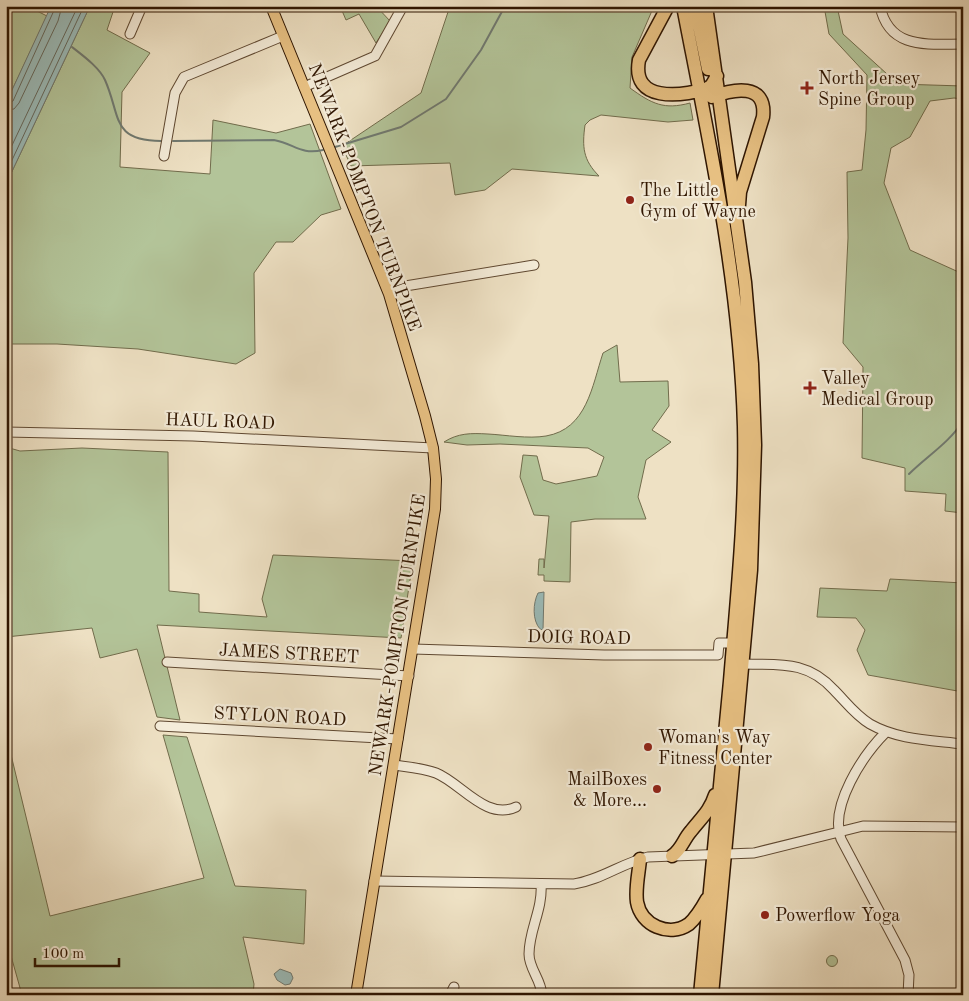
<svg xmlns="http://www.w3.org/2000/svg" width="969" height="1001" font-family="'Old Standard TT',serif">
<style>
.green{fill:#b3c499;stroke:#716c4c}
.water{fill:#9bbcba;stroke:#707970}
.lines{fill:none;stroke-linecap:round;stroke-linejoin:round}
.shore{stroke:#65685d;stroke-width:1}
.stream{stroke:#707970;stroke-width:2}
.minor-casing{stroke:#5f4831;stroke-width:11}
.major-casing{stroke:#2f1500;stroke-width:12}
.highway-casing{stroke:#2f1500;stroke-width:15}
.minor{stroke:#f4ecd9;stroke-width:9}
.major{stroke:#e7c082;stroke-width:10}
.highway{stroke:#e7c082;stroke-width:12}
.poi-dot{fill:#8f2418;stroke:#f4ecd9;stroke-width:2}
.labels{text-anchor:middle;stroke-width:4.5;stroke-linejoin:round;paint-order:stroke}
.poi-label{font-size:18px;fill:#2f1500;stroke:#f4ecd9;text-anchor:start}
.street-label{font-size:18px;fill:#2f1500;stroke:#f4ecd9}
</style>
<rect width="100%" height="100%" fill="#eee1c4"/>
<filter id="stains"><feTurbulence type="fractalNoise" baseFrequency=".004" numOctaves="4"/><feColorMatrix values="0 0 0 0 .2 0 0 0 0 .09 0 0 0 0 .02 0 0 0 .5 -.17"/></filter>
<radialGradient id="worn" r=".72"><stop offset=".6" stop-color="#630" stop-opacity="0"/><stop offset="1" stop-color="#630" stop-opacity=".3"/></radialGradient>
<path class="green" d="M13 6H27L47 16 6 103V26Z
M90 6H115L107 30 150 53 122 92 120 167 210 174 213 120 276 133 310 124 341 209 321 215 293 242H276L254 273 255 353 236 364 138 349 57 344H6V184Z
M340 6H376L390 21 376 43 359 14 346 20Z
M450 6H654L632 57 630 88C652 104 664 110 690 103L693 120 668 122 601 115 590 120 585 125C582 147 583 160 599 176L512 169 485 190 455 195 450 163 351 166 342 146 421 93Z
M824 6H837L843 34 898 84 963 86V99L954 98 930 101 910 137 891 148 884 183 910 250 963 274V513L945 511 946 494 905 491V468L862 458 863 367 843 343 848 238 847 172 862 170 866 130 867 75 829 34Z
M617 345 620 382 668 381 669 406 652 430 671 442 646 460 638 497 646 519H595L571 522 570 582 544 581V575H538L539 559H544V568L549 516 534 515 520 477 523 455 537 456 543 480 556 484 597 476 604 457 588 448 500 444 467 445 444 442C458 433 471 433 488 434 506 435 528 439 546 436 587 429 592 386 603 353Z
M6 447 20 451 82 448 168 452 169 591 199 594V612L267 617 262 599 273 555 413 561 401 638 157 625 180 720 157 717 137 649 100 658 92 628 6 637Z
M890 579 963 583V692L868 675 857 650 865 630 856 618 817 617 820 588 887 591Z
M6 734 50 916 204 878 163 735 187 737 235 886 306 890 304 944 243 937 254 984 253 995H22L6 938Z
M826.5 961a5.5 5.5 0 1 1 11 0a5.5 5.5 0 1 1-11 0Z"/>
<path class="water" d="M51 6H90L6 184V103Z
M544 592 543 630 540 629C532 620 533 603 538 593Z
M280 969 291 973 293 978 290 984 285 985 277 980 274 974Z"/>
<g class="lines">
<path class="shore" d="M6 104 13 101 56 6
M6 110 14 109 19 103 58 21 62 6
M6 158 78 6
M6 173 84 6"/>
<path class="stream" d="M72 47C82 55 99 67 105 80 121 116 111 141 161 141
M173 141 274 140C295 144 300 155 323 150
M335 147 401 127 446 99 481 50 505 6
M909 474C926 457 950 442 963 421"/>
<defs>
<path id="minor" d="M880 6C889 50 928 44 963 44
M6 8 7 6
M130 34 142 6
M304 87 375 56 403 6
M164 156 175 93 184 77 283 36
M387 289 534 265
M6 432 193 436 433 448
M413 649 604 655H718L719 643H733
M167 662 409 676
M742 664C779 665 807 660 834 690 846 702 855 715 870 724 898 740 931 740 963 744
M160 726 398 739
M886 732C863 755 829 806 841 839L905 960 909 975 908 995
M394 765C408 767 423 768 436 773 461 783 486 821 516 807
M374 881 574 884C601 880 622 863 648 857L754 853 863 826 963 827
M541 884C543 909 529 930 529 954 529 969 541 979 542 995
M450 995 454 987"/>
<path id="major" d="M271 6 389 294 425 416 433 448 436 479 435 509 426 565 356 995"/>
<path id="highway" d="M668 6 639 60C631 103 681 96 706 89L711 86 717 76
M683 6C710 146 740 283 744 426 746 512 737 596 730 681 720 786 710 890 700 995
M695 6 708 69
M706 6 745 282 752 364 755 445 751 570 712 995
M712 97C733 89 767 82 763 117L740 192 739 205
M672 856C682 849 683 840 691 831 701 818 710 811 715 795
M640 859C639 872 635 888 637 902 641 925 669 938 689 924 697 917 702 908 707 899"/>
</defs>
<use href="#minor" class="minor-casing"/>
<use href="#major" class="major-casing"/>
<use href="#highway" class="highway-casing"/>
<use href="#minor" class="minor"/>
<use href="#major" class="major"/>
<use href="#highway" class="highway"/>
</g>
<g class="poi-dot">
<path d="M804.5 80.5h5v5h5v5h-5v5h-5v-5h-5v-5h5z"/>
<circle cx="630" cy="200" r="5"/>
<path d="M807.5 380.5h5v5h5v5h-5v5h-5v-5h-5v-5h5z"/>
<circle cx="648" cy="747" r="5"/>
<circle cx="657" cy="789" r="5"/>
<circle cx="765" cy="915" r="5"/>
</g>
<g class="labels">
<g class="poi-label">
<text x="818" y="84">North Jersey<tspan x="818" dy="21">Spine Group</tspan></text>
<text x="640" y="196">The Little<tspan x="640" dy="21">Gym of Wayne</tspan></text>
<text x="821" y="384">Valley<tspan x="821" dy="21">Medical Group</tspan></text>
<text x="658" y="743">Woman's Way<tspan x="658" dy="21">Fitness Center</tspan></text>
<text x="647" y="785" text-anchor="end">MailBoxes<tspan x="647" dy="21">&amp; More...</tspan></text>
<text x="775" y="921">Powerflow Yoga</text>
</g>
<g class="street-label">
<text transform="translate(365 197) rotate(69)" y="6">NEWARK-POMPTON TURNPIKE</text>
<text transform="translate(220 421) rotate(2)" y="6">HAUL ROAD</text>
<text transform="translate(397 635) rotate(-81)" y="6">NEWARK-POMPTON TURNPIKE</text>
<text transform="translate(579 637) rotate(1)" y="6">DOIG ROAD</text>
<text transform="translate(289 653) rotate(3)" y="6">JAMES STREET</text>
<text transform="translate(280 716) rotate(3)" y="6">STYLON ROAD</text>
</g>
</g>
<rect width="969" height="1001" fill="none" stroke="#eee1c4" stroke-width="25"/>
<rect x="8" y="8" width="954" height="986" fill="none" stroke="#2f1500" stroke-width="2.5"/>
<rect x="12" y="12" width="944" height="976" fill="none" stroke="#2f1500"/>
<path d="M35 958v8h84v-8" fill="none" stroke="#2f1500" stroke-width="2.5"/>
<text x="42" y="958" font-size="15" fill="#2f1500" stroke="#f4ecd9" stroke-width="4" paint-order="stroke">100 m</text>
<rect width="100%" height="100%" filter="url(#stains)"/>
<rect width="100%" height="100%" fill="url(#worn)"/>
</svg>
